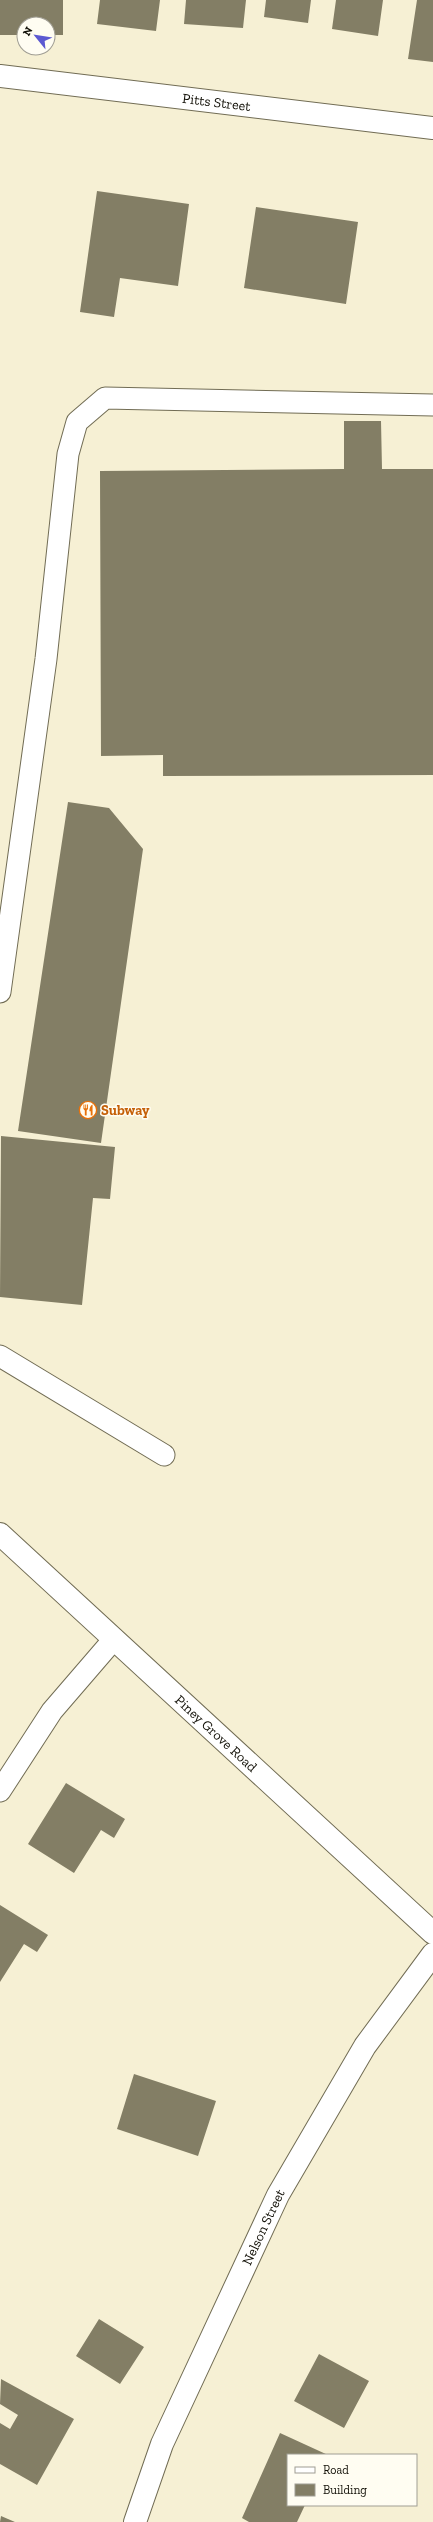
<svg xmlns="http://www.w3.org/2000/svg" width="433" height="2522" font-family="'Zilla Slab',serif">
<style>
.building{fill:#837e65}
.lines{fill:none;stroke-linecap:round;stroke-linejoin:round}
.service-casing{stroke:#716c54;stroke-width:23}
.minor-casing{stroke:#716c54;stroke-width:24}
.secondary-casing{stroke:#716c54;stroke-width:24}
.service{stroke:#fff;stroke-width:21}
.minor{stroke:#fff;stroke-width:22}
.secondary{stroke:#fff;stroke-width:22}
.labels{text-anchor:middle;stroke-width:3;stroke-linejoin:round;paint-order:stroke}
.street-label{font-size:14px;fill:#121007;stroke:#fffdf2}
.food-label{font-size:14px;font-weight:bold;fill:#c56008;stroke:#fffdf2;text-anchor:start}
</style>
<rect width="100%" height="100%" fill="#f6f0d4"/>
<path class="building" d="M0 0H63V35H48V24H24V35H0Z
M100 0H160L156 31 97 24Z
M186 0H246L243 28 184 24Z
M266 0H311L308 23 264 17Z
M336 0H383L378 36 332 29Z
M417 0H433V62L408 59Z
M97 191 189 204 178 286 120 278 114 317 80 312Z
M256 207 358 222 346 304 244 288Z
M344 421H381L382 469H433V775L163 776V755L101 756 100 471 344 469Z
M68 802 109 808 143 849 101 1143 18 1131Z
M1 1136 115 1147 110 1199 93 1198 82 1305 0 1297Z
M66 1783 125 1819 114 1838 101 1830 74 1873 28 1844Z
M0 1905 48 1935 37 1952 24 1944 0 1982Z
M134 2074 216 2101 198 2156 117 2129Z
M99 2319 144 2347 120 2384 76 2356Z
M319 2354 369 2381 344 2428 294 2401Z
M1 2379 74 2419 37 2485 0 2464V2423L10 2429 18 2415 0 2404Z
M280 2433 328 2455H288V2505H305L297 2522H249L242 2518Z
M1 2516 15 2522H0Z"/>
<g class="lines">
<defs>
<path id="service" d="M0 992 46 659 68 454 77 422 105 398 433 405
M0 1356 164 1455
M0 1791 52 1711 114 1639"/>
<g id="minor">
<path id="s1" d="M0 76 433 128"/>
<path id="s2" d="M135 2522 162 2444 278 2195 365 2046 433 1954"/>
</g>
<g id="secondary">
<path id="s3" d="M0 1534 433 1933"/>
</g>
</defs>
<use href="#service" class="service-casing"/>
<use href="#minor" class="minor-casing"/>
<use href="#secondary" class="secondary-casing"/>
<use href="#service" class="service"/>
<use href="#minor" class="minor"/>
<use href="#secondary" class="secondary"/>
</g>
<defs>
<symbol id="restaurant-ring" viewBox="-11 -11 22 22"><circle r="9.5" fill="#fffdf2" stroke="#e8710a" stroke-width="1.5"/><path d="M-5-6h1v4h1v-4h1v4h1v-4h1v5L-1.5 .5V6h-2V.5L-5-1ZM5-6V6H3V1.5H1.5Q1.5-4 5-6Z" fill="#e8710a"/></symbol>
</defs>
<g fill-rule="evenodd">
<use href="#restaurant-ring" x="78" y="1100" width="20" height="20"/>
</g>
<g class="labels">
<g class="street-label">
<text dy="5" stroke="none"><textPath href="#s1" startOffset="218">Pitts Street</textPath></text>
<text dy="5" stroke="none"><textPath href="#s3" startOffset="294">Piney Grove Road</textPath></text>
<text dy="5" stroke="none"><textPath href="#s2" startOffset="322">Nelson Street</textPath></text>
</g>
<g class="food-label">
<text x="101" y="1115">Subway</text>
</g>
</g>
<rect x="287" y="2454" width="130" height="52" fill="#fffdf2" stroke="#a09e94"/>
<rect x="295" y="2467" width="20" height="6" fill="#ffffff" stroke="#a09e94"/>
<text x="323" y="2474" font-size="12" fill="#121007">Road</text>
<rect x="295" y="2484" width="20" height="12" fill="#837e65" stroke="#a09e94"/>
<text x="323" y="2494" font-size="12" fill="#121007">Building</text>
<g transform="translate(36 36) rotate(300)"><circle r="19" fill="#fffdf2" stroke="#a09e94"/>
<path d="M0-3L7 15L0 10L-7 15Z" fill="#5c59d1"/>
<text y="-6" font-size="11" font-weight="bold" text-anchor="middle" fill="#121007">N</text>
</g>
</svg>
